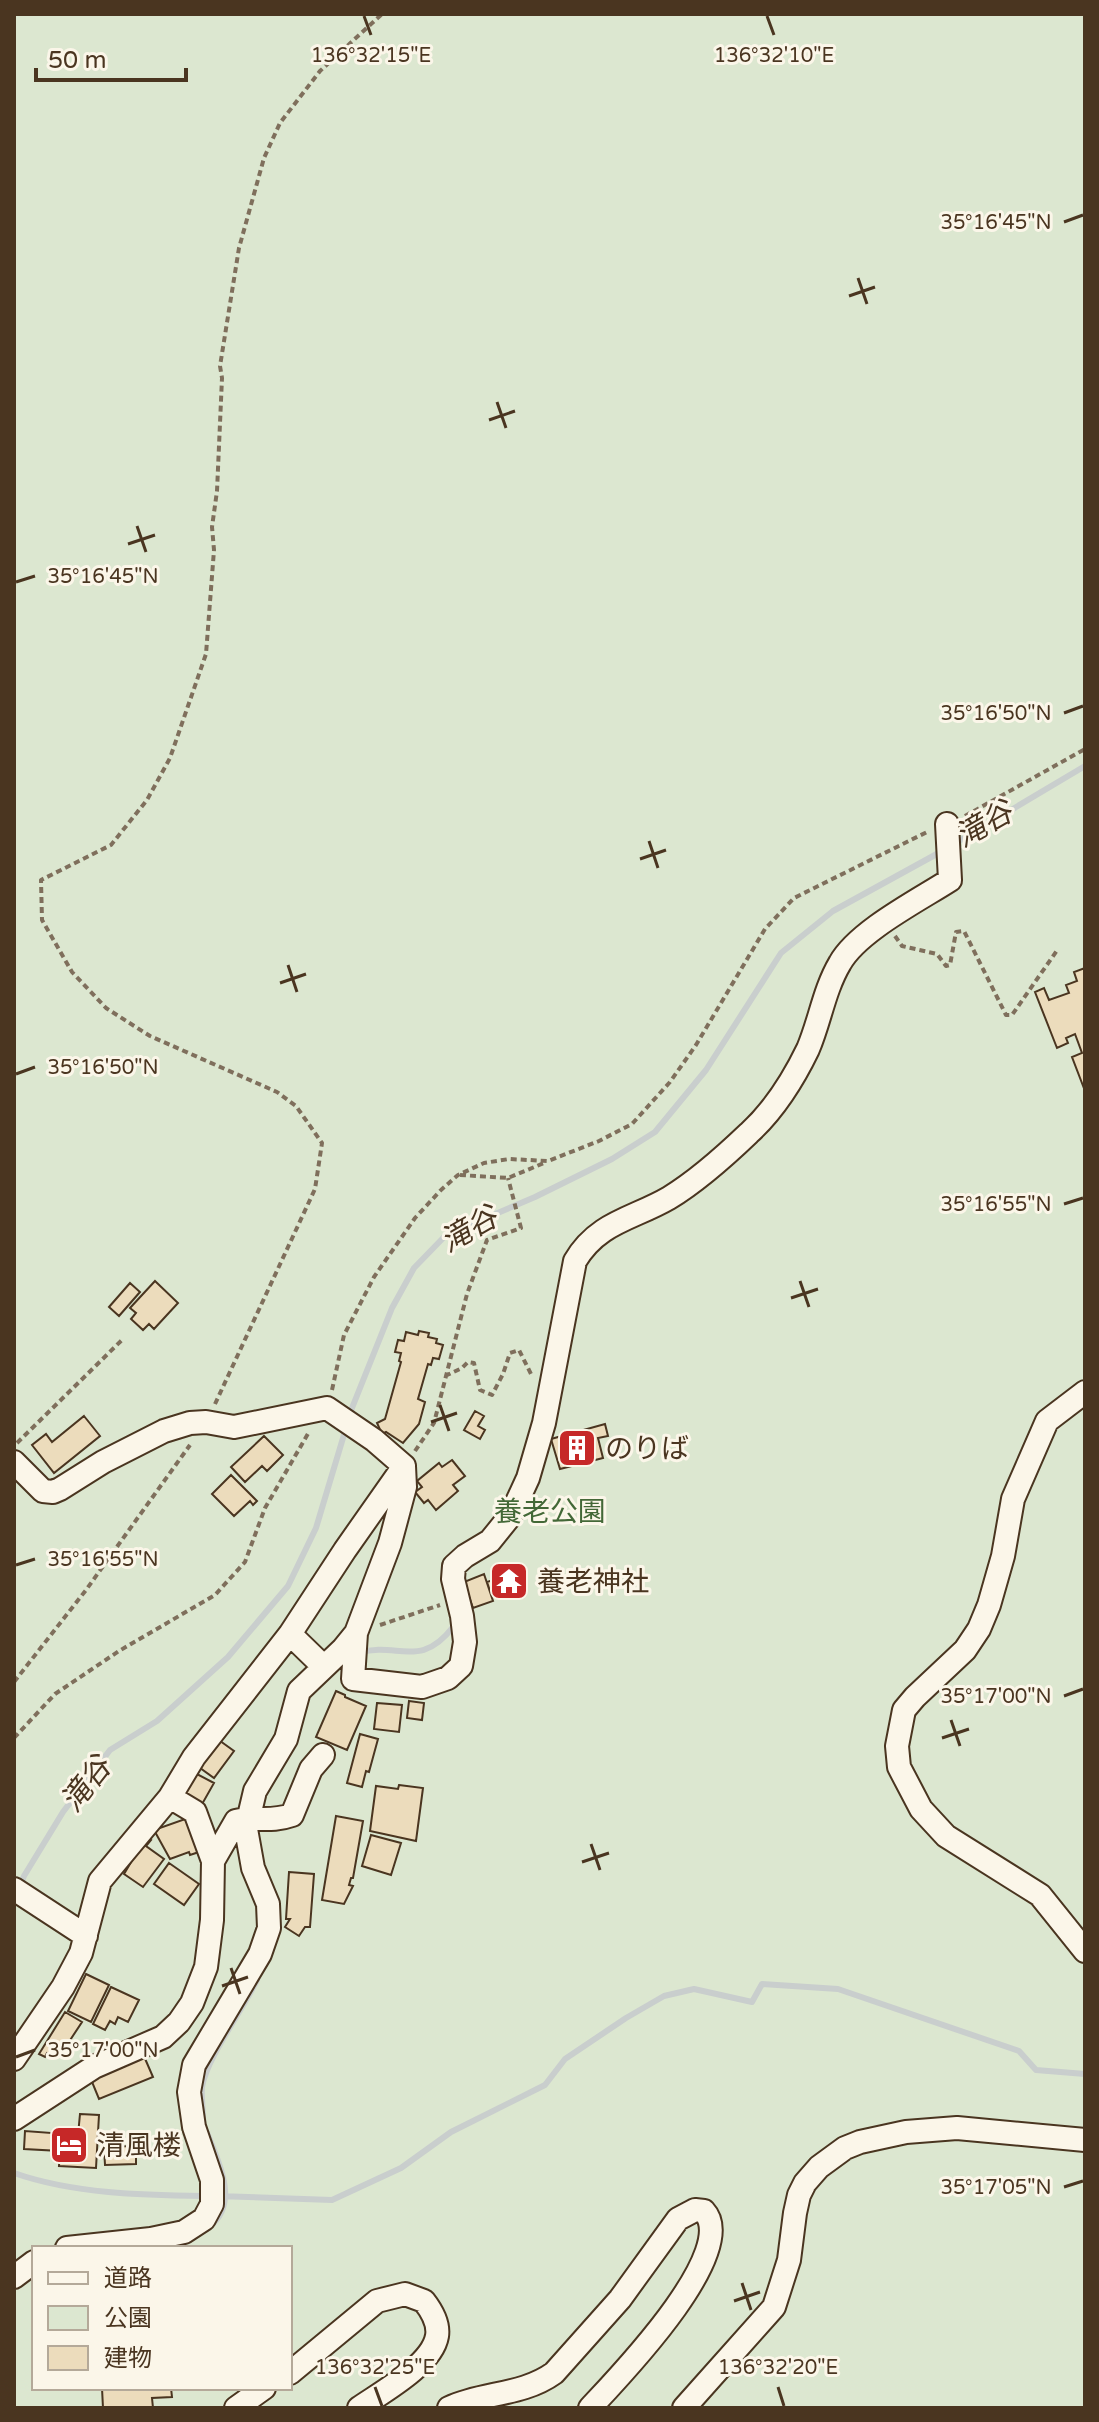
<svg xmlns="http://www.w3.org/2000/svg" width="1099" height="2422" font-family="'Varela Round','Noto Sans JP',sans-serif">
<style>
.green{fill:#dce7d0;stroke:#887966;stroke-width:2;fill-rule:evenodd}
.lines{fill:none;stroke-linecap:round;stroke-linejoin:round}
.stream{stroke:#c9cecd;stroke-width:6}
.building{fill:#ecdcbc;stroke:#4a3520;stroke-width:2}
.minor-casing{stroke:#4a3520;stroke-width:26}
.path{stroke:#7f6f5c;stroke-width:4;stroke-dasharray:6 4;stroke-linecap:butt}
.minor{stroke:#fbf6e9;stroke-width:22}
.ticks{fill:none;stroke:#4a3520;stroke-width:3}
.labels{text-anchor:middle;stroke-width:6;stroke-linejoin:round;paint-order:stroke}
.poi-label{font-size:28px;fill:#4a3520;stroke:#fbf6e9;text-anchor:start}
.park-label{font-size:28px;fill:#436837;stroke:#fbf6e9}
.water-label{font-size:30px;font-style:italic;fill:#4a3520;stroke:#fbf6e9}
.ticks-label{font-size:20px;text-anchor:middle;fill:#4a3520;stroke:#fbf6e9;stroke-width:6;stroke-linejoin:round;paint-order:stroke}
</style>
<rect width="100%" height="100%" fill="#fbf6e9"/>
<path class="green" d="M14 14H1085V2408H14ZM34 2248H290V2388H34Z"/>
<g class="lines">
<path class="stream" d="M954 844 1085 766
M359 1653C397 1641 420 1670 453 1627
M14 1903 24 1876 63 1812 110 1750 157 1721 228 1657 288 1586 316 1528 352 1408 392 1308 414 1268 446 1235 535 1197 612 1159 655 1132 706 1070 781 953 833 911 944 850
M203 2118C203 2108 201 2097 202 2087 207 2057 243 2010 257 1980
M207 2133C218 2160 240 2203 210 2226
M14 2173C74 2194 143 2195 206 2196
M217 2196 332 2200 401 2168 451 2132 545 2085 565 2059 626 2018 664 1996 694 1989 752 2002 762 1984 838 1989 1019 2051 1036 2070 1085 2074"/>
</g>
<path class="building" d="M1085 968V1091L1072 1057 1082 1053 1075 1034 1066 1038 1068 1043 1057 1048 1035 992 1044 988 1049 1000 1069 993 1066 985 1077 981 1074 972Z
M155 1281 178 1303 154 1329 149 1324 143 1330 131 1319 136 1313 130 1308Z
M130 1283 140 1292 119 1316 109 1307Z
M419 1331 429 1333 428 1337 437 1339 436 1343 443 1345 439 1359 433 1358 431 1365 428 1364 418 1399 425 1402 419 1424 403 1443 386 1432 382 1434 377 1423 385 1419 401 1362 399 1361 401 1353 395 1352 398 1340 404 1341 406 1332 418 1335Z
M475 1411 484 1416 478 1426 485 1430 480 1439 464 1430Z
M84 1416 100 1436 54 1473 32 1445 46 1434 52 1442Z
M605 1424 608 1436 598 1438 603 1458 560 1469 551 1439Z
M264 1436 283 1455 267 1471 262 1466 245 1482 231 1467Z
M452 1460 465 1476 453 1485 458 1491 436 1510 428 1500 424 1503 415 1492 422 1487 417 1481 439 1463 442 1467Z
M231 1475 257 1501 253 1505 250 1501 234 1516 212 1494Z
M518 1566 525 1586 506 1593 499 1572Z
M484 1574 493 1601 473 1608 464 1582Z
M501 1577 505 1589 491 1594 487 1582Z
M336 1691 345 1695V1697L366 1706 347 1750 316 1737Z
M409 1701 424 1703 422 1720 407 1718Z
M377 1703 402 1705 399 1732 374 1729Z
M360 1734 378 1739 369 1772 366 1771 362 1787 347 1783Z
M216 1738 234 1751 214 1778 196 1765Z
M193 1772 214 1783 201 1806 180 1794Z
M399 1785 423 1788 416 1841 370 1831 376 1786 398 1789Z
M336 1816 363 1821 353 1878H351L349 1885 353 1886 344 1904 322 1900Z
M188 1818 199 1852 190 1855 189 1852 170 1859 154 1830Z
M371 1835 401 1843 391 1875 362 1866Z
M146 1837 151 1840 146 1846 164 1859 143 1887 124 1874Z
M169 1863 199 1884 184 1905 154 1884Z
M289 1872 314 1874 310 1927H305L299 1936 285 1927 290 1919H286Z
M86 1974 109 1985 91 2022 68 2011Z
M111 1987 139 2000 128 2022 118 2017 115 2024 110 2021 105 2030 93 2024Z
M65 2012 82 2022 61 2054 56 2051 53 2056 47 2053 45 2057 39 2054Z
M143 2054 153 2077 99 2099 90 2077Z
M80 2114 99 2115 96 2168 59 2166 60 2151 24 2149 25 2131 78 2135Z
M136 2146V2164L105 2165 104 2147Z
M102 2388H171L172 2397 152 2398 153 2408H103Z"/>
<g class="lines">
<defs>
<path id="minor" d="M1085 1392 1047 1421 1013 1499 1003 1556 989 1605 979 1629 965 1650 915 1697 904 1710 897 1746 899 1767 921 1809 946 1836 1040 1895 1085 1951
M14 1462 43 1491 53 1492 60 1489 103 1462 164 1431 190 1423 206 1422 234 1427 327 1408 374 1440 404 1466 405 1487 390 1543 356 1633 343 1649 299 1691 286 1739 255 1791 246 1829 253 1868 268 1904 269 1928 260 1954 194 2065 189 2092 194 2127 212 2180V2204L204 2219 184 2232 151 2239 67 2248
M356 1633 353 1679 422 1687 448 1678 461 1666 465 1642 462 1616 453 1579 454 1566 465 1556 490 1541 511 1515 528 1478 544 1423 575 1261C598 1222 633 1219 669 1198 697 1181 725 1156 749 1133 773 1111 794 1078 808 1049 820 1021 824 990 840 963 858 931 919 900 950 880L947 824
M290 1634 324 1667
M170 1797 195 1812 213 1861
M14 1889 86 1936
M14 2059 63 1987 81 1953 100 1881 170 1797 194 1757 290 1634 345 1550 404 1466
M14 2119 94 2067 163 2037 179 2022 192 2003 206 1967 212 1920 213 1861 236 1821C257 1816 269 1823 292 1815L311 1769 323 1755
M14 2277 34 2262
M290 2373 377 2301 405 2294 424 2301C431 2310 439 2324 437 2336 432 2365 382 2392 359 2408
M236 2408 264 2388
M449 2408C483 2392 522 2396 554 2373L620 2299 678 2219 695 2210 704 2211C741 2251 618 2378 590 2408
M684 2408 774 2307 789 2260 795 2213 799 2195 805 2183 819 2167 845 2148 860 2142 906 2132 957 2128 1085 2140"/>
</defs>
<use href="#minor" class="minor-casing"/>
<path class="path" d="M965 816 1085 749
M895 936 902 946 937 954 946 966 950 965 956 932 964 931 1006 1015H1012L1058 949
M460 1175 508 1178 544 1163
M445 1376 462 1368 468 1362 474 1363 480 1390 492 1395 503 1374 510 1353 519 1350 532 1376
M332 1390 344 1335 374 1277 415 1218 441 1190 458 1175 484 1163 509 1159 548 1161 599 1141 632 1124 670 1082 696 1045 765 929 794 898 927 832
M215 1404 315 1189 322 1143 296 1106 277 1092 150 1036 106 1008 72 972 42 920 41 880 111 845 147 800 170 758 206 654 214 550 212 527 217 491 222 378 220 366 239 248 264 158 280 123 320 71 382 14
M17 1443 124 1338
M415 1451 434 1423 467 1294 487 1240 521 1228 508 1178
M380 1625 440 1605
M14 1682 86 1590 190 1445
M14 1738 55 1694 119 1651 215 1595 245 1562 265 1508 309 1432"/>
<use href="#minor" class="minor"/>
</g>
<path class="ticks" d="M364 16 371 35M767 16 774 35M1064 222 1083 215M858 278 867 304M849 296 875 287M497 402 506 428M489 420 515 411M137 526 146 552M128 544 155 535M16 582 35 576M1064 713 1083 706M649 841 658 868M640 859 666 850M288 965 297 992M280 983 306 974M16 1074 35 1067M1064 1204 1083 1198M800 1281 809 1307M791 1298 818 1289M440 1405 449 1431M431 1422 457 1413M16 1565 35 1559M1064 1696 1083 1689M951 1720 960 1746M942 1738 969 1729M591 1844 600 1870M582 1862 609 1853M231 1968 240 1994M222 1986 248 1977M16 2057 35 2050M1064 2187 1083 2181M742 2283 751 2310M734 2301 760 2292M375 2387 382 2406M778 2387 784 2406"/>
<defs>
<symbol id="building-square" viewBox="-11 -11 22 22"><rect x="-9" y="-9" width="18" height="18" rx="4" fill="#c62828" stroke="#fbf6e9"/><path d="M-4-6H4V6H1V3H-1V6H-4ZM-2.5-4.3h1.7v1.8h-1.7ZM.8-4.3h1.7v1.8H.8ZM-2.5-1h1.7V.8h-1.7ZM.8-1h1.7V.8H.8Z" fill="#fff"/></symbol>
<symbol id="temple-square" viewBox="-11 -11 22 22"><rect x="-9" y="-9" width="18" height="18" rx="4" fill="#c62828" stroke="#fbf6e9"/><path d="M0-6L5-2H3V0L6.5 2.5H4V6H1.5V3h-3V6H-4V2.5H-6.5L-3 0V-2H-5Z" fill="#fff"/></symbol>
<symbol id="hotel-square" viewBox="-11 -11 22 22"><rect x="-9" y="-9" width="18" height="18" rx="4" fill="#c62828" stroke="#fbf6e9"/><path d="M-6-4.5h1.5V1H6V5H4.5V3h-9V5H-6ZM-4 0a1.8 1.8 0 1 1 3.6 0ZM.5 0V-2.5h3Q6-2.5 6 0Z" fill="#fff"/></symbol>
</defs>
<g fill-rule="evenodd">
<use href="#building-square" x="555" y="1426" width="44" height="44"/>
<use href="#temple-square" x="487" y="1559" width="44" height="44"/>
<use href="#hotel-square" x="47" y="2123" width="44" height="44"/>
</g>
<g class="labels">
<g class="poi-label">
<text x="605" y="1458">のりば</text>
<text x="537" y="1591">養老神社</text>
<text x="97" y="2155">清風楼</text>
</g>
<g class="park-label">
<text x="550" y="1521">養老公園</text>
</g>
<g class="water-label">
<text transform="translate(984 824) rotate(-30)" y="10">滝谷</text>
<text transform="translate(469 1229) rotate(-30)" y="10">滝谷</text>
<text transform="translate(86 1784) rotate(-52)" y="10">滝谷</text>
</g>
</g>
<g class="ticks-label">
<text x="371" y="62">136°32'15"E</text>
<text x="774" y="62">136°32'10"E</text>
<text x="996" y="229">35°16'45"N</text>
<text x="103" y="583">35°16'45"N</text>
<text x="996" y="720">35°16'50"N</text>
<text x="103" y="1074">35°16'50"N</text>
<text x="996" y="1211">35°16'55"N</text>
<text x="103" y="1566">35°16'55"N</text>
<text x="996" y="1703">35°17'00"N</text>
<text x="103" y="2057">35°17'00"N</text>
<text x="996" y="2194">35°17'05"N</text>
<text x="375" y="2374">136°32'25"E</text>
<text x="778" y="2374">136°32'20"E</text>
</g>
<rect width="1099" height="2422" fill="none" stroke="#4a3520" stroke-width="32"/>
<rect x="32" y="2246" width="260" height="144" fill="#fbf6e9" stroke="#b4a999" stroke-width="2"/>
<rect x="48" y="2272" width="40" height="12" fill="#fbf6e9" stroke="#b4a999" stroke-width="2"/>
<text x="104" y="2286" font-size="24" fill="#4a3520">道路</text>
<rect x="48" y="2306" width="40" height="24" fill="#dce7d0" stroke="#b4a999" stroke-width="2"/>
<text x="104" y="2326" font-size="24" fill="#4a3520">公園</text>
<rect x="48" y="2346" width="40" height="24" fill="#ecdcbc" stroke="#b4a999" stroke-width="2"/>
<text x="104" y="2366" font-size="24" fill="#4a3520">建物</text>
<path d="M36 68v12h150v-12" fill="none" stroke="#4a3520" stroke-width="4"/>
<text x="48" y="68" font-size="24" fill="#4a3520" stroke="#fbf6e9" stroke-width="6" paint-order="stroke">50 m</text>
</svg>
